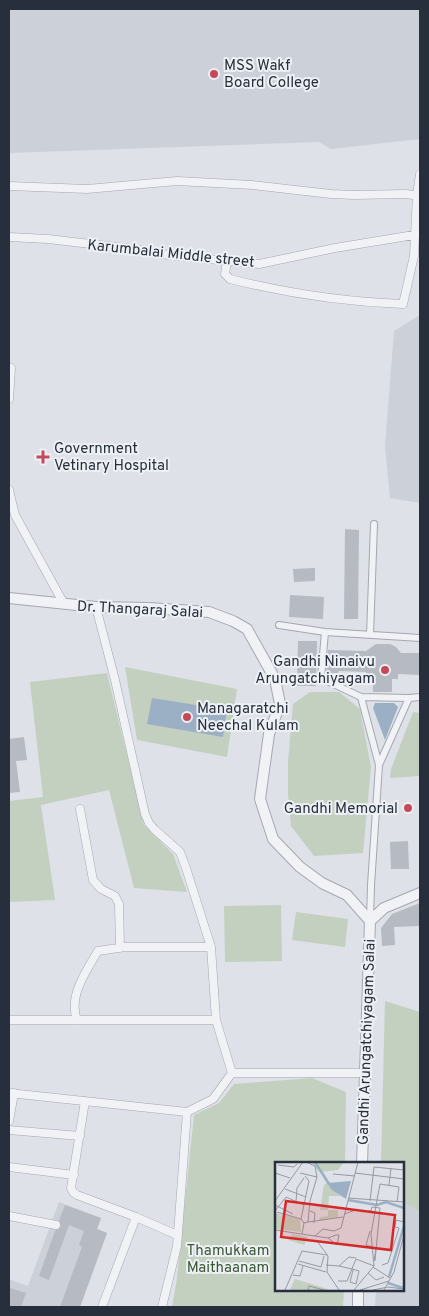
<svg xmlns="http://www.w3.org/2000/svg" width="429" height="1316" font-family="Overpass,sans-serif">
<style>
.built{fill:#ccd0d8}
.green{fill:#c3d0bf}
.water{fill:#9bafc5}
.building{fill:#b5bac3}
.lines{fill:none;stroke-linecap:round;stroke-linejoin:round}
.pedestrian-casing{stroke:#a4a8b0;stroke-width:8}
.minor-casing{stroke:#a4a8b0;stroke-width:9}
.tertiary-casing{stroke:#a4a8b0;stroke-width:12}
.pedestrian{stroke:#f0f2f5;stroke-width:6}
.minor{stroke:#f0f2f5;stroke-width:8}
.tertiary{stroke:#f0f2f5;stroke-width:10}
.poi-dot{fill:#c6495a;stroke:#edf0f4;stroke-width:2}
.labels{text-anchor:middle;stroke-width:4;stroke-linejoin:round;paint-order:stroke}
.poi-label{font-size:15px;fill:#282f3c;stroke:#edf0f4;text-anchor:start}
.street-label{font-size:15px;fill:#282f3c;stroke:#edf0f4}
.park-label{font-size:15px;fill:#3c5736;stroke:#edf0f4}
.inset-river{fill:none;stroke:#9bafc5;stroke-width:2.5}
.inset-road{fill:none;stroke:#959aa3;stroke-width:1}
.view{fill:#d62828;fill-opacity:0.15;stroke:#d62828;stroke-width:2.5}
.inset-edge{fill:none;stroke:#282f3c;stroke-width:2.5}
</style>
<rect width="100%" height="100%" fill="#dee1e7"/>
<path class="built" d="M9 9H420V139L331 149 319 142 9 153Z
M420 315V503L390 498 385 446 394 331Z
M59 1202 101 1218 97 1229 107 1233 80 1307H9V1279L28 1286Z
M403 1202 420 1212V1307H375L376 1290H403Z"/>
<path class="green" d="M125 667 237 689 227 757 137 740Z
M107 673 144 825 173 854 187 892 134 888 109 790 41 805 55 900 9 902V801L43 797 30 682Z
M310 692H339L360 709 371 767 363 853 314 856 291 826 288 794V762L293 704Z
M413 712 420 713V776L390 778 391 769Z
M281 905 282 961 225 962 224 906Z
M296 912 348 919 345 947 292 940Z
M385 1001 420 1012V1212L403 1202V1164L381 1163Z
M312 1078 346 1092 345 1163 276 1164V1290H344L343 1307H172L177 1278 194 1115 219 1103 234 1084Z"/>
<path class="water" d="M152 698 227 710 223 737 147 724Z
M375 703H394L398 707 385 740 373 708Z"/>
<path class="building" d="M345 529 359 530 358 619H344Z
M315 568V581L294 582 293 569Z
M290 595 324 597 323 619 289 617Z
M298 641H317L316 686H297Z
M376 644H390L396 647 401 653H420V675L398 674V679H392V692H373V677H366V672L339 671 338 673H326L328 650 366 651Z
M24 737 27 760 16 761 20 792 9 793V739Z
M408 841 409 869H391L390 842Z
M420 903V926L394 927 395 945 382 946 381 928 392 914Z
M65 1205 101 1218 97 1229 107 1233 80 1307H60L82 1247 79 1245 84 1231 69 1225 49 1280 39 1276 55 1231 61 1227 59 1220Z
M10 1288 26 1293 21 1307H9V1292Z"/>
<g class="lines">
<defs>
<path id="pedestrian" d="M279 625 325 632
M370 635 374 524
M361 697 409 698 420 697
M409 698 379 765 361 697 321 678 325 632 420 638
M370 920 371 885 379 765"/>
<path id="minor" d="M9 186 87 189 177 181 252 185 331 194 354 195 406 194 420 196
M9 237 48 239 134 249 168 255 259 264 335 248 420 234
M227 261 225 274 230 279C286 293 345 302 403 304L414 256 417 195 420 174
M9 399 11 368
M9 490 15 515 64 604
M96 607 115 680 145 814 149 823 154 829 180 852 186 868 211 947 216 1020
M80 809 93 880 101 889 115 896 119 904 120 948
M9 1020H216L232 1073H365
M77 1020C68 997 86 971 98 951L125 947H211
M9 1093 187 1112 213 1099 232 1073
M85 1101 71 1188 73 1192 77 1195 136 1217 177 1235
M9 1121 14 1093
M9 1130 80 1136
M9 1167 74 1175
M9 1216 56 1225
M102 1307 136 1217
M162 1307 177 1246 187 1112"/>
<path id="tertiary" d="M9 598 96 607 148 608 209 612 233 621 247 629 275 679 280 704 269 734 260 799 273 839 300 867 322 883 347 895 370 921
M370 921 384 908 420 893
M362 1164 370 921
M358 1307V1290"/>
</defs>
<use href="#pedestrian" class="pedestrian-casing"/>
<use href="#minor" class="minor-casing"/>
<use href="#tertiary" class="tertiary-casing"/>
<use href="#pedestrian" class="pedestrian"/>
<use href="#minor" class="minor"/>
<use href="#tertiary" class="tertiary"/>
</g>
<g class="poi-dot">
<circle cx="214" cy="74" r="5"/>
<path d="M40.5 449.5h5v5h5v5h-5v5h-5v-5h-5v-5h5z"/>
<circle cx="385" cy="670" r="5"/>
<circle cx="187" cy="717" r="5"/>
<circle cx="408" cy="808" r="5"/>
</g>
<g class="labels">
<g class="poi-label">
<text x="224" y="70">MSS Wakf<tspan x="224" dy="17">Board College</tspan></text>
<text x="54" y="453">Government<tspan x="54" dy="17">Vetinary Hospital</tspan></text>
<text x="375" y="666" text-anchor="end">Gandhi Ninaivu<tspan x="375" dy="17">Arungatchiyagam</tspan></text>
<text x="197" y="713">Managaratchi<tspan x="197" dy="17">Neechal Kulam</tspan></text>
<text x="398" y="813" text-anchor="end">Gandhi Memorial</text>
</g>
<g class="street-label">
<text transform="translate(171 253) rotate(6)" y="5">Karumbalai Middle street</text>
<text transform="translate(140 609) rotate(3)" y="5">Dr. Thangaraj Salai</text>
<text transform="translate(366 1042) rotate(-88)" y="5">Gandhi Arungatchiyagam Salai</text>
</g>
<g class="park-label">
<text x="228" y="1255">Thamukkam<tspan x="228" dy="17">Maithaanam</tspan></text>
</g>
</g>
<g transform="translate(275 1162)">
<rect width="129" height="129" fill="#dee1e7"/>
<path d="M69 0 63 8 44 10 37 1ZM52 21 65 34H54L53 48H63V55L44 59 45 55 53 54V48H45L49 23ZM1 51 25 57 26 70 0 67ZM17 72 33 75 29 83 13 78ZM20 117 53 127 52 128H15Z" fill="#c3d0bf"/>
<path d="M76 19 71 37 57 28 52 21Z" fill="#9bafc5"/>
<path class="inset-river" d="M40 0 54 22M73 38 102 43 111 40 129 46M114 115 129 64M113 121 128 126"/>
<path class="inset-road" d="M31 0 40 4 42 15M3 3 19 5 22 2M0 11 15 16M25 11 42 15 35 39 33 60 29 61 27 72M80 11 129 17M58 12 80 14M114 23 116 6M10 27 31 35M73 36 129 40M102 38 105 22 124 25 122 40M0 39 28 0M95 39 99 5 129 8M21 40 22 26 29 16M0 43 18 52M0 49 11 35 29 43M35 49 40 51 39 61M93 49H96L97 45 105 46 100 99M2 50 26 57M69 52 81 48 89 50M33 60 68 55M29 61 26 57 34 19 30 14M0 68 53 76M95 69 91 83 101 86 99 99M61 73H64L62 83 53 76ZM40 74 48 67 59 69 66 66 83 0M42 79 53 94 52 110 64 128M24 99 46 105 49 94M23 102 51 110M51 103 64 104 77 107 84 109 81 122 75 120 78 108M107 103 113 101 124 66 120 65 121 58 129 60M64 104 74 95 81 96M98 105 115 116M93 111 101 118 109 115M18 113 25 114 28 104M63 119H72L81 97 99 104M10 128 27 89 52 93M33 128 34 124 49 128M79 128 99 104 96 72 102 38M85 128 114 119M98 128 113 125 129 127M109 128 119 110 129 73"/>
<path class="view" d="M11 39 120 53 116 88 6 75Z"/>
<rect width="129" height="129" class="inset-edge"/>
</g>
<rect width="429" height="1316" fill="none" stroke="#282f3c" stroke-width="20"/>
</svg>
